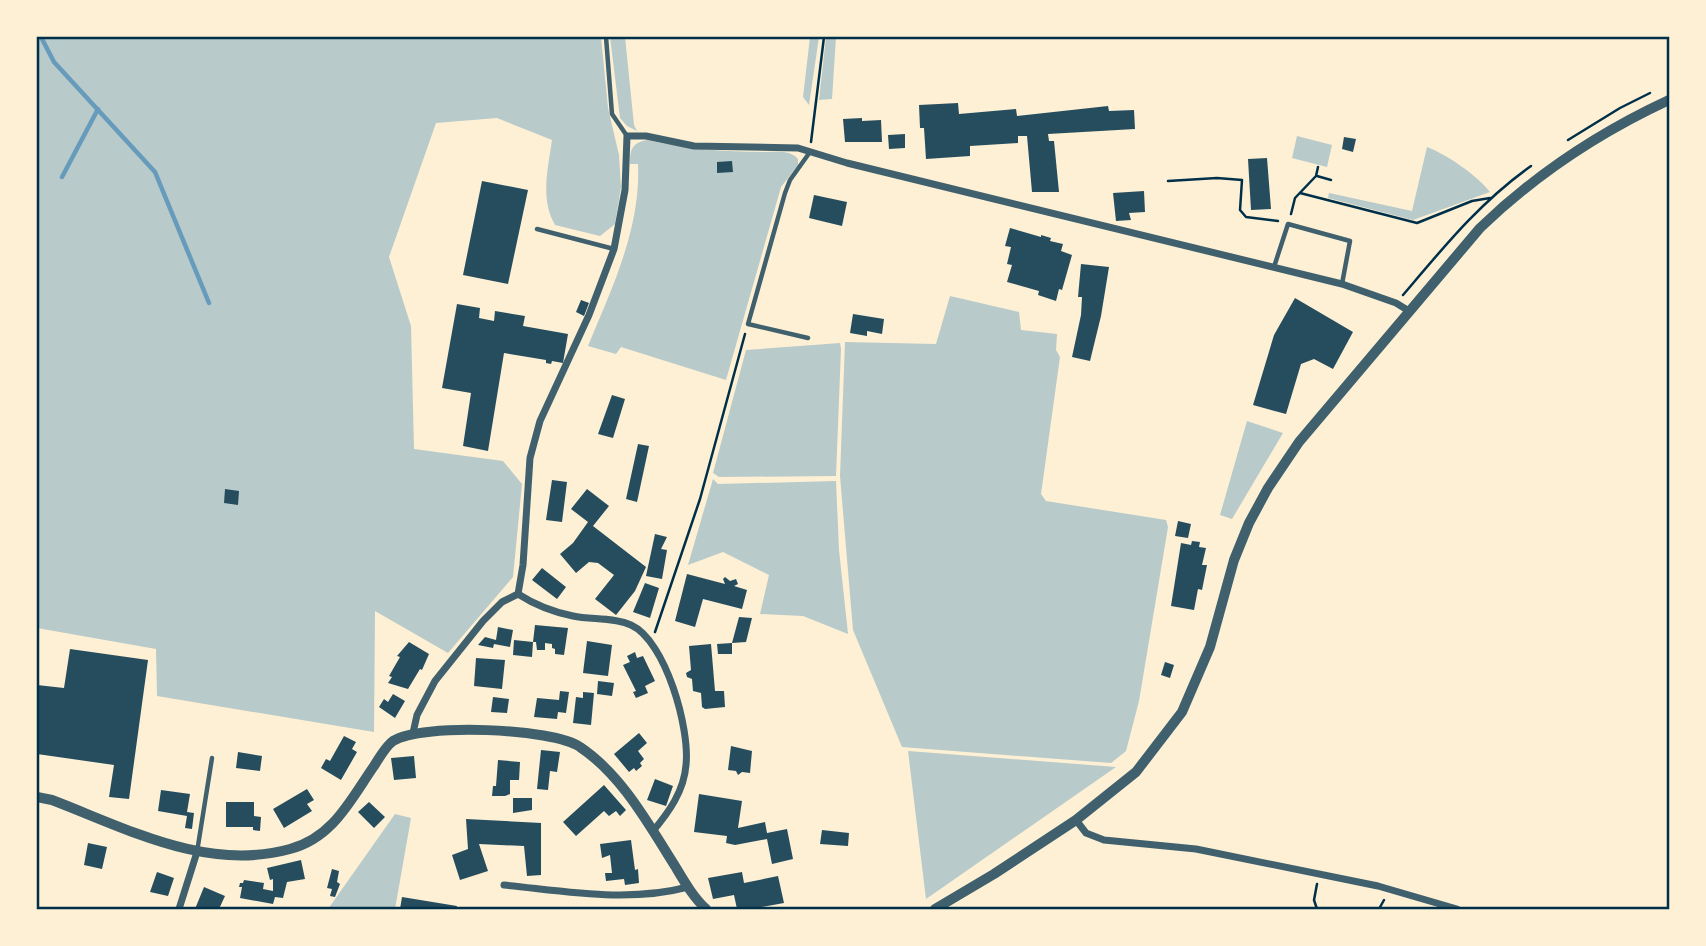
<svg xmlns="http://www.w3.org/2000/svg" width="1706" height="946" font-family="'Noto Sans',sans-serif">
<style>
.green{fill:#b9caca}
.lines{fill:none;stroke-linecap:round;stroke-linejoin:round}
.stream{stroke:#669bbc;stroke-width:4.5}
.building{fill:#264d5e}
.path{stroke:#003049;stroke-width:2.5}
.service{stroke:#3f606c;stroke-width:4.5}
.minor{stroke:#3f606c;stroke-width:7}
.tertiary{stroke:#3f606c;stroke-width:10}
.neatline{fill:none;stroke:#003049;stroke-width:2.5}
</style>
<rect width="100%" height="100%" fill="#fdf0d5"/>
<path class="green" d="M37 37H601L608 108 619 155 621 187 615 224 600 236 555 225C540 199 548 169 552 140L497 118 436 123 389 257 411 326 414 449 503 461 522 484 513 577 448 653 375 611 374 732 157 696 156 649 37 628Z
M610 37H625L634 125 637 131 627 126 620 118Z
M810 37H819L809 105 803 97Z
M826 37H836L832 99 819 100Z
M1297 136 1332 145 1327 167 1292 158Z
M647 140C687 149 726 152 767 152 779 152 790 150 798 159V165L781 187 726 380 621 347 616 354 588 346C612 288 641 228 638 164H630C630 149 632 143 647 140Z
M1427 147C1446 154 1478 176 1490 192L1413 220 1328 198 1329 193 1412 211Z
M950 296 1019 312 1021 330 1057 334 1056 350 1060 357 1041 494 1046 501 1166 520 1168 527 1139 701 1126 751 1111 763 902 747 853 630 840 476 845 342 936 344Z
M840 343 841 349 836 476 719 477 713 473 746 350Z
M1247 421 1283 433 1232 519 1220 515Z
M713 479 718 484 836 481 839 550 848 634 803 616 760 614 769 575 723 552 688 565Z
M908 751 1116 767 926 899Z
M395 814 411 818 395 909H328Z"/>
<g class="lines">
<path class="stream" d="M41 37 54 62 155 172 209 303
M62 177 98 109"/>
</g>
<path class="building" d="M958 103 959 114 1016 109 1017 116 1108 106 1109 111 1134 110 1135 129 1048 134 1049 141H1054L1059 192H1032L1027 136H1018V143L970 146V156L926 159 924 128H920L919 105Z
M862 118V121L881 120 882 142H845L843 119Z
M905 134V148L889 149 888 135Z
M1344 137 1356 139 1353 152 1342 149Z
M1267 158 1271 209 1251 210 1248 159Z
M732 161 733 172 717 173V162Z
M482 181 528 190 508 284 463 275Z
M1144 191 1145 212 1129 213 1131 220 1116 221 1113 193Z
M814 195 847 202 842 226 809 218Z
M1010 228 1041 237V235L1051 238 1050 241 1063 244 1061 251 1072 255 1062 290 1059 289 1056 301 1038 295 1039 291 1007 282 1012 265 1007 264 1011 247 1005 246Z
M1081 264 1109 267 1101 316 1090 361 1072 357 1081 315 1082 297H1078Z
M1295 298 1353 332 1333 369 1314 359 1301 364 1286 414 1253 405 1274 335Z
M581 300 589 303 584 316 576 312Z
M457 304 480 308 479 318 494 321 495 311 525 316 523 326 568 334 563 363 552 361 551 364 546 363V360L504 353 488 451 463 446 471 393 442 388Z
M853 314 884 319 882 334 867 331V336L850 333Z
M612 395 625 399 613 438 598 434Z
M638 444 649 446 637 502 626 499Z
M552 480 567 482 562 522 546 520Z
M225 489 239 491 238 505 224 503Z
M587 489 609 506 593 526 646 567 635 591 616 615 595 599 614 575 598 563 589 562 576 573 560 554 573 543 588 522 571 509Z
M1178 521 1191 524 1188 538 1175 536Z
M655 534 667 537 661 549 667 550 662 579 646 576Z
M1192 541 1200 542 1199 547 1206 548 1202 565H1207L1202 590 1198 589 1194 610 1171 606 1181 543 1191 545Z
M542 568 566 587 557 599 532 580Z
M687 574 725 584 723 579 725 577 730 581 736 579 738 584 734 586 747 590 742 609 703 599 695 627 675 621Z
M645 583 659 588 650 618 633 612Z
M739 617 752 618 746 642 732 643Z
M535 625 568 628 564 655 555 654V649L552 648V644L545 643V650H537L536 642H533Z
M498 627 513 630 510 647 494 644 493 648 478 645 485 637 496 640Z
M514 640 533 642 532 657 513 655Z
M587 641 612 645 608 676 583 673Z
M409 642 429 654 422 670 420 669 408 689 388 683 392 677 389 676 400 657 397 656Z
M732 643V654H718L717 644Z
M711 644 715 691H724L725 707 705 709 702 707 701 693 693 691 692 679 687 677 686 673 691 670 689 646Z
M70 649 148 660 129 799 109 797 114 765 37 754V685L64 688Z
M635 652 637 658 643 656 655 681 645 686 648 693 636 698 633 692 636 691 623 665 630 662 627 656Z
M476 658 505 660 502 689 474 686Z
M1165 662 1174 665 1170 678 1161 675Z
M598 681 614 683 612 696 597 694Z
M560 691 569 692 566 713 558 712 557 719 534 717 537 698 559 700Z
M583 692 594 693 591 725 573 723 576 697 583 698Z
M393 694 405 701 395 718 379 707 384 699 388 702Z
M493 697 509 699 507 713 491 712Z
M639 733 647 743 638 751 644 759 640 763 642 766 636 771 634 768 629 772 614 754Z
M344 736 356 742 352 749 357 752 341 780 321 768 326 759 330 761Z
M731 746 752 751 750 773 742 772 738 775 736 771 728 770Z
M541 750 560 752 557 772 550 771 548 790 537 789Z
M238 752 262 756 260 771 236 768Z
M414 756 416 778 394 780 391 758Z
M498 760 520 762 519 780H510V794L505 796H492L493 786H496Z
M655 779 673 786 666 806 647 800Z
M604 785 626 810 620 816 616 811 609 816 604 811 576 836 563 822Z
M307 789 314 800 307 804 312 811 284 828 273 809Z
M161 790 190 794 187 812 194 813 192 829 185 828 187 816 158 811Z
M699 794 742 801 738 828 765 822 767 833 787 829 793 859 772 864 767 839 735 845 726 843 727 836 694 832Z
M513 798H532V810L513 813Z
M226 802H254V816L261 817 260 831 253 830V827H226Z
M369 802 385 817 374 828 358 812Z
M466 819 541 823V875L527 876 524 846 479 844 488 871 460 880 452 855 468 849Z
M822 830 849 833 848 846 820 844Z
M631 840 635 870 638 869 639 883 625 885 624 879 606 881 605 873H612L610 855 602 858 600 844Z
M88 843 107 847 102 869 84 865Z
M301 860 305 879 287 882 283 898 275 897 273 904 240 898 242 887H239L240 883H243L244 880 264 883 263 889 273 891V879L270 880 267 868Z
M332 869 339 871 337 882 340 884 335 897 330 896 332 889 327 888Z
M157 872 174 878 168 896 150 892Z
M742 872 744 883 778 876 784 903 750 909H737L734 895 713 899 708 878Z
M204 887 225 896 219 909H195Z
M402 897 457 906 456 909H400Z"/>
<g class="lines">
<path class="path" d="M1568 140 1620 108 1650 93
M811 142 824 37
M1317 176 1331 180
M1168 181 1217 178 1242 180 1240 210 1246 217 1278 221
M1300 193 1417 223 1472 201 1490 198
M1291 214 1295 198 1316 176 1318 167
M1403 295C1443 248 1480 202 1531 166
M655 632 700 499 745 334
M1317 884 1314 900 1317 909
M1379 909 1384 900"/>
<path class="service" d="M606 37 612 114 627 136
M537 229 614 249
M1274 267 1288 224 1350 241 1342 284
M808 338 748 324 785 193 790 180 810 152
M197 852 212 758"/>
<path class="minor" d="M518 594 523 565 530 458 540 421 589 315 614 249 625 190 627 136H646L694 146 798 148 847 163 1342 284 1396 303 1409 311
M518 594C535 605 553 612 573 616 591 620 613 617 631 625 666 641 690 729 686 765 684 791 669 812 653 831
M413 733 417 715 435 681 483 621 502 602 518 594
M1076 820 1086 833 1104 840 1196 849 1378 886 1457 909
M504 885C565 891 628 903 688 887
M179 909 197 852"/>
<path class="tertiary" d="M37 797 52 800C128 829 207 872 290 849 333 838 351 799 374 766 379 758 386 746 393 741 421 723 553 728 580 747 622 775 649 825 675 866 684 881 693 897 706 909
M935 909 994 874 1076 820 1136 772 1182 712 1210 647 1234 560 1249 523 1268 488 1299 442 1480 228C1535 175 1600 132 1669 100"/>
</g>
<rect width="1706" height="946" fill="none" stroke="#fdf0d5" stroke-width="77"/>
<rect x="38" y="38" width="1630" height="870" class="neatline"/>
</svg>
